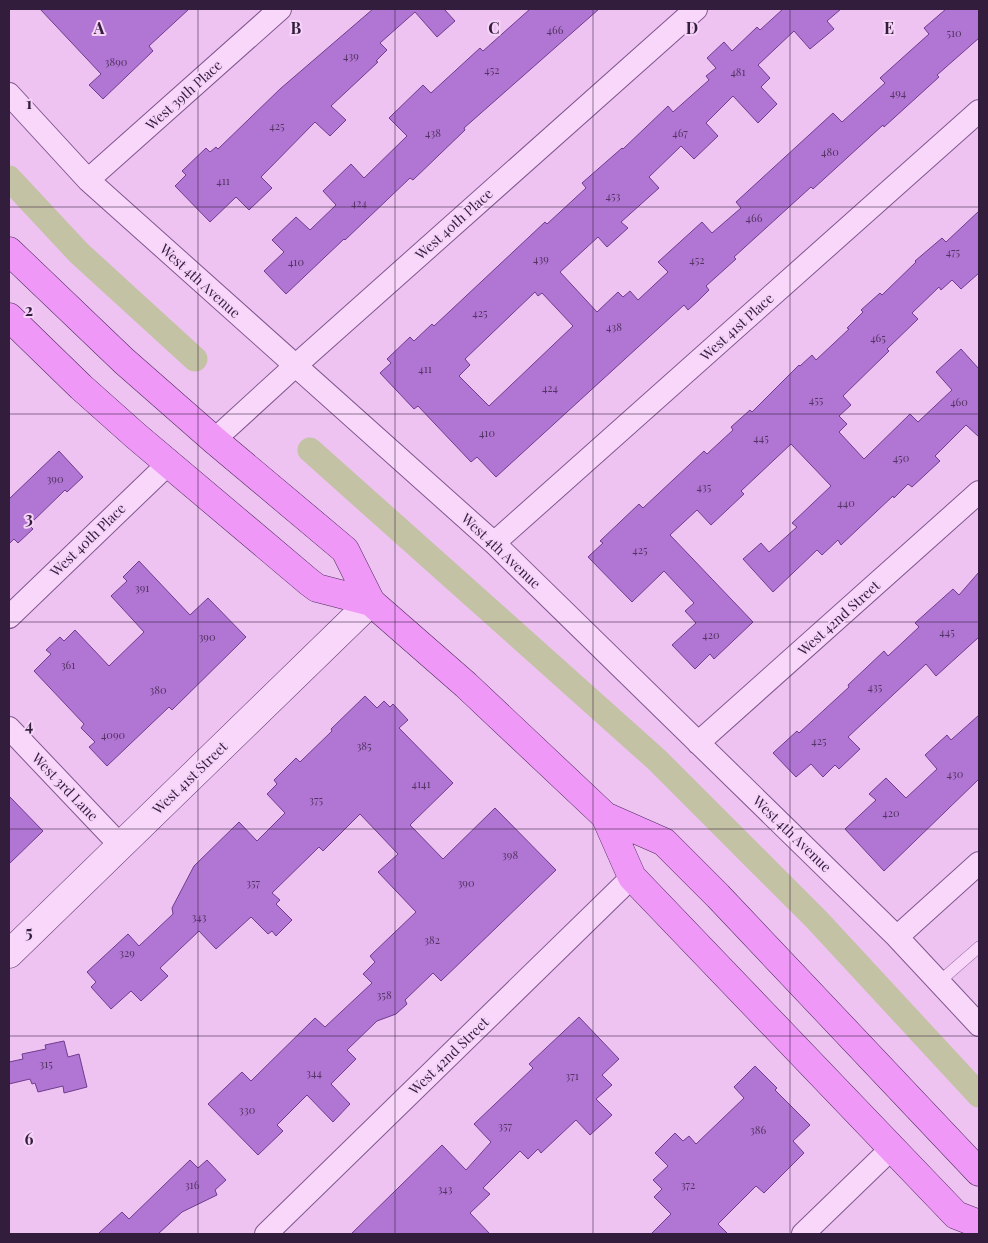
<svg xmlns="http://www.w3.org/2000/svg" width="988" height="1243" font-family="'Playfair Display',serif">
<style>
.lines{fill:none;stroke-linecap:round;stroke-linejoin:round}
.canal{stroke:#c4c2a5;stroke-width:25}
.building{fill:#b176d3;stroke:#6f3c8f;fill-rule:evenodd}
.lane-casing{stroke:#80588e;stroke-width:12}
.street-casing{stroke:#80588e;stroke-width:24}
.secondary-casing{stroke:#613b6f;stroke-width:29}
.primary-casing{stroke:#4d2c5b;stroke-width:29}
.lane{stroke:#f9d7fb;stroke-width:11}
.street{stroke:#f9d7fb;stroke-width:22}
.secondary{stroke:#f9d7fb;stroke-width:28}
.primary{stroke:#ef98f7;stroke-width:28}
.grid{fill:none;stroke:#331d3c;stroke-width:1;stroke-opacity:0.55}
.labels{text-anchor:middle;stroke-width:4;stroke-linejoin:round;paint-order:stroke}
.number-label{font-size:11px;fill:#523362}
.street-label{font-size:14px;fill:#331d3c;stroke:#f6d3f8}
.grid-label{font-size:16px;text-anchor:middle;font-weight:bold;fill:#331d3c;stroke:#f6d3f8;stroke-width:4;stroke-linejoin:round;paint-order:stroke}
</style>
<rect width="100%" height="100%" fill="#eec3f2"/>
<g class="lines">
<path class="canal" d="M9 178 79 253 195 359
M310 450 656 759 817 920 979 1095"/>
</g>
<path class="building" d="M40 9H189L149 46 153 51 103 99 89 85 101 74Z
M373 9H444L455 21 437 37 415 12 380 43 387 50 376 61 378 62 331 106 346 120 330 136 315 122 261 177 272 188 249 210 236 197 210 222 175 186 186 175 182 171 206 148 210 152 216 147 218 149 280 89Z
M530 9H599L464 128 465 130 413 180 410 178 345 240 344 239 286 294 264 271 284 252 272 240 296 217 310 230 336 205 323 191 351 164 364 178 407 136 389 118 423 85 431 93 480 48 483 51Z
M783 9H841L827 21 834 29 810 49 794 31 758 65 770 78 761 87 777 104 758 123 733 96 706 123 718 136 694 159 681 146 649 177 659 188 621 222 628 228 607 247 598 237 560 272 597 312 618 292 623 297 630 291 638 300 668 272 658 262 702 222 712 233 741 208 736 202 833 113 842 122 885 83 880 78 929 34 924 28 946 9H979V38L937 75 939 77 884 127 883 125 813 189 811 187 734 257 736 259 706 286 709 290 699 300 688 310 684 305 496 477 477 457 471 462 418 406 414 409 380 373 391 363 387 359 410 337 414 341 432 324 434 326 545 222 547 224 586 188 582 183 622 148 623 149 668 106 673 112 709 80 706 76 716 68 707 58 724 42 732 51 757 27 760 30ZM535 292 538 296 542 293 573 326 489 406 459 376 470 365 465 359Z
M979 211V273L961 289 952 280 941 290 939 287 912 313 918 319 887 349 889 351 843 396 851 405 839 416 847 424 839 432 864 459 910 414 918 422 952 390 936 372 961 349 979 369V437L966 425 935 456 940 461 912 487 908 484 894 498 893 496 841 545 838 540 822 555 817 550 773 592 743 559 761 543 769 552 797 527 792 523 831 486 791 444 741 491 744 494 711 525 697 510 670 535 753 622 714 659 710 654 695 669 672 645 696 623 685 611 694 603 664 571 632 602 588 557 603 543 600 541 639 504 643 508 704 451 707 454 733 430 731 427 750 410 752 412 799 365 800 366 812 355 816 360 849 329 847 328 863 312 861 310 880 293 882 295 916 262 915 261 942 238 946 242Z
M59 451 83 477 67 492 65 490 29 525 33 529 18 543 14 539 9 544V499Z
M139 561 190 615 208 598 246 637 172 710 169 707 107 766 89 747 95 742 81 728 84 724 34 671 51 654 46 650 60 637 64 641 75 630 109 666 144 632 111 596 127 581 123 577Z
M979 572V637L936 676 926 664 848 737 860 749 839 769 835 765 823 777 811 764 796 777 773 753 797 731 799 733 849 687 848 685 884 651 888 656 919 627 915 623 953 589 959 595Z
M365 696 377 708 384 701 390 707 393 704 408 720 399 728 453 783 410 825 443 859 495 808 556 870 441 981 433 973 405 1000 407 1004 396 1014 377 1021 347 1050 356 1059 331 1084 350 1104 333 1122 307 1095 277 1125 283 1131 258 1155 208 1104 242 1072 251 1081 315 1018 325 1027 372 983 363 974 375 962 370 956 416 912 378 872 398 854 360 814 323 851 319 847 272 893 280 900 276 904 292 920 276 936 272 931 268 934 251 917 216 949 199 931 160 968 168 976 141 1001 131 991 111 1009 91 987 96 982 87 972 128 934 139 946 173 914 172 908 194 866 239 822 257 841 285 813 267 794 277 784 274 780 296 758 300 762 332 731 331 729Z
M979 715V779L884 871 845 829 876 800 869 794 886 778 906 798 937 769 925 755 947 735 951 740Z
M9 796 43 831 9 864Z
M579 1017 619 1059 602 1075 612 1085 596 1099 612 1115 590 1135 576 1120 541 1153 538 1149 528 1159 520 1151 483 1188 490 1194 470 1213 490 1234H351L442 1145 466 1170 491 1142 474 1124 533 1068 529 1064Z
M64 1041 68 1057 79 1054 87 1087 64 1093 63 1086 38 1092 35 1083 32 1084 30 1079 9 1084V1062L23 1059 22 1054 46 1049 45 1045Z
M755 1066 777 1088 775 1090 810 1125 793 1141 804 1153 764 1193 756 1186 718 1224 728 1234H651L671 1214 654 1197 662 1189 653 1180 668 1166 655 1153 675 1133 683 1141 689 1136 696 1144 744 1098 734 1087Z
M190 1160 198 1168 207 1160 226 1180 215 1190 217 1195 182 1212 158 1234H98L122 1212 129 1219Z"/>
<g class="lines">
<defs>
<path id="lane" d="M939 982 979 947"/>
<path id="street" d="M9 94 88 180 494 543 897 937 979 1025
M88 180 280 9
M214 440 295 366 696 9
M494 543 979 111
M9 617 168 464
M9 728 121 846
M698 743 979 492
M897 937 979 863
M266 1234 632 877
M803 1234 892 1148"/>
<path id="secondary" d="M9 954 371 602"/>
<path id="primary" d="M9 251 124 361 214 440 345 550 371 602 466 685 605 816 664 842 718 896 979 1172
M9 317 81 387 136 436 309 582 317 588 371 602
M605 816 632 877 956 1215 979 1224"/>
</defs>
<use href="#lane" class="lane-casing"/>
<use href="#street" class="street-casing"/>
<use href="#secondary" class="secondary-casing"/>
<use href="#primary" class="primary-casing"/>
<use href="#lane" class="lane"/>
<use href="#street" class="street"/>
<use href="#secondary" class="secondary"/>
<use href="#primary" class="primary"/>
</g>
<path class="grid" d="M198 9V1234M395 9V1234M593 9V1234M790 9V1234M9 207H979M9 414H979M9 622H979M9 829H979M9 1036H979"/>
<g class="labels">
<g class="number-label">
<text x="555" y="34">466</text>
<text x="954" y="37">510</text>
<text x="351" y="60">439</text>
<text x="116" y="66">3890</text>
<text x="492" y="74">452</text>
<text x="738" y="76">481</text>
<text x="898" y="97">494</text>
<text x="277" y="130">425</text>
<text x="433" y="137">438</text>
<text x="680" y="137">467</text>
<text x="830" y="156">480</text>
<text x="223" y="185">411</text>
<text x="613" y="200">453</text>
<text x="359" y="207">424</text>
<text x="754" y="222">466</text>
<text x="953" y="256">475</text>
<text x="541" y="263">439</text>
<text x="697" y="264">452</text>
<text x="296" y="266">410</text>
<text x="480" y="317">425</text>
<text x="614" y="331">438</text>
<text x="878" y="342">465</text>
<text x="425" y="373">411</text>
<text x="550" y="392">424</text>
<text x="816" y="404">455</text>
<text x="959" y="406">460</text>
<text x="487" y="437">410</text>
<text x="761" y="442">445</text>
<text x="901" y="462">450</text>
<text x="55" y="483">390</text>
<text x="704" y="491">435</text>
<text x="846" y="507">440</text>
<text x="640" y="554">425</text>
<text x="142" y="592">391</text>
<text x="947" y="636">445</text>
<text x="711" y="639">420</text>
<text x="207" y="641">390</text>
<text x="68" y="669">361</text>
<text x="875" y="691">435</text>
<text x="158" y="694">380</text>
<text x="113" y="739">4090</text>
<text x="819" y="745">425</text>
<text x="364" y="750">385</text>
<text x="955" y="778">430</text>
<text x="421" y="788">4141</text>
<text x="316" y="804">375</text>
<text x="891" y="817">420</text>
<text x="510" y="859">398</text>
<text x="253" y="887">357</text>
<text x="466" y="887">390</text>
<text x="199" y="921">343</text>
<text x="432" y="944">382</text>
<text x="127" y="957">329</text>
<text x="384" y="999">358</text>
<text x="46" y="1068">315</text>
<text x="314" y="1077">344</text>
<text x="572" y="1080">371</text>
<text x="247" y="1114">330</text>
<text x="505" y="1130">357</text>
<text x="758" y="1134">386</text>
<text x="192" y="1189">316</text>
<text x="688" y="1189">372</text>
<text x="445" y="1193">343</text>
</g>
<g class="street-label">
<text transform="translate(184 95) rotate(-42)" y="5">West 39th Place</text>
<text transform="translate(454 224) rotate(-42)" y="5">West 40th Place</text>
<text transform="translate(200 281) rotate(42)" y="5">West 4th Avenue</text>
<text transform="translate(737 327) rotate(-42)" y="5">West 41st Place</text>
<text transform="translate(88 540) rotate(-44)" y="5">West 40th Place</text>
<text transform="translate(501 551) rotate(43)" y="5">West 4th Avenue</text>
<text transform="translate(839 618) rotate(-42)" y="5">West 42nd Street</text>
<text transform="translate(190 778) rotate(-44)" y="5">West 41st Street</text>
<text transform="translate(65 787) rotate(46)" y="5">West 3rd Lane</text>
<text transform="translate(792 834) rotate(44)" y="5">West 4th Avenue</text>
<text transform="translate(449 1056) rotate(-44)" y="5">West 42nd Street</text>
</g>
</g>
<g class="grid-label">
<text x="99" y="34">A</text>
<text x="296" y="34">B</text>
<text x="494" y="34">C</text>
<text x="692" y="34">D</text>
<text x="889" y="34">E</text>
<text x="29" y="109">1</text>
<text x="29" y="316">2</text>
<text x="29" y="524">3</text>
<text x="29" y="731">4</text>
<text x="29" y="938">5</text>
<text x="29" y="1145">6</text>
</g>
<rect width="988" height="1243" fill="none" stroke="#331d3c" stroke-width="20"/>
</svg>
